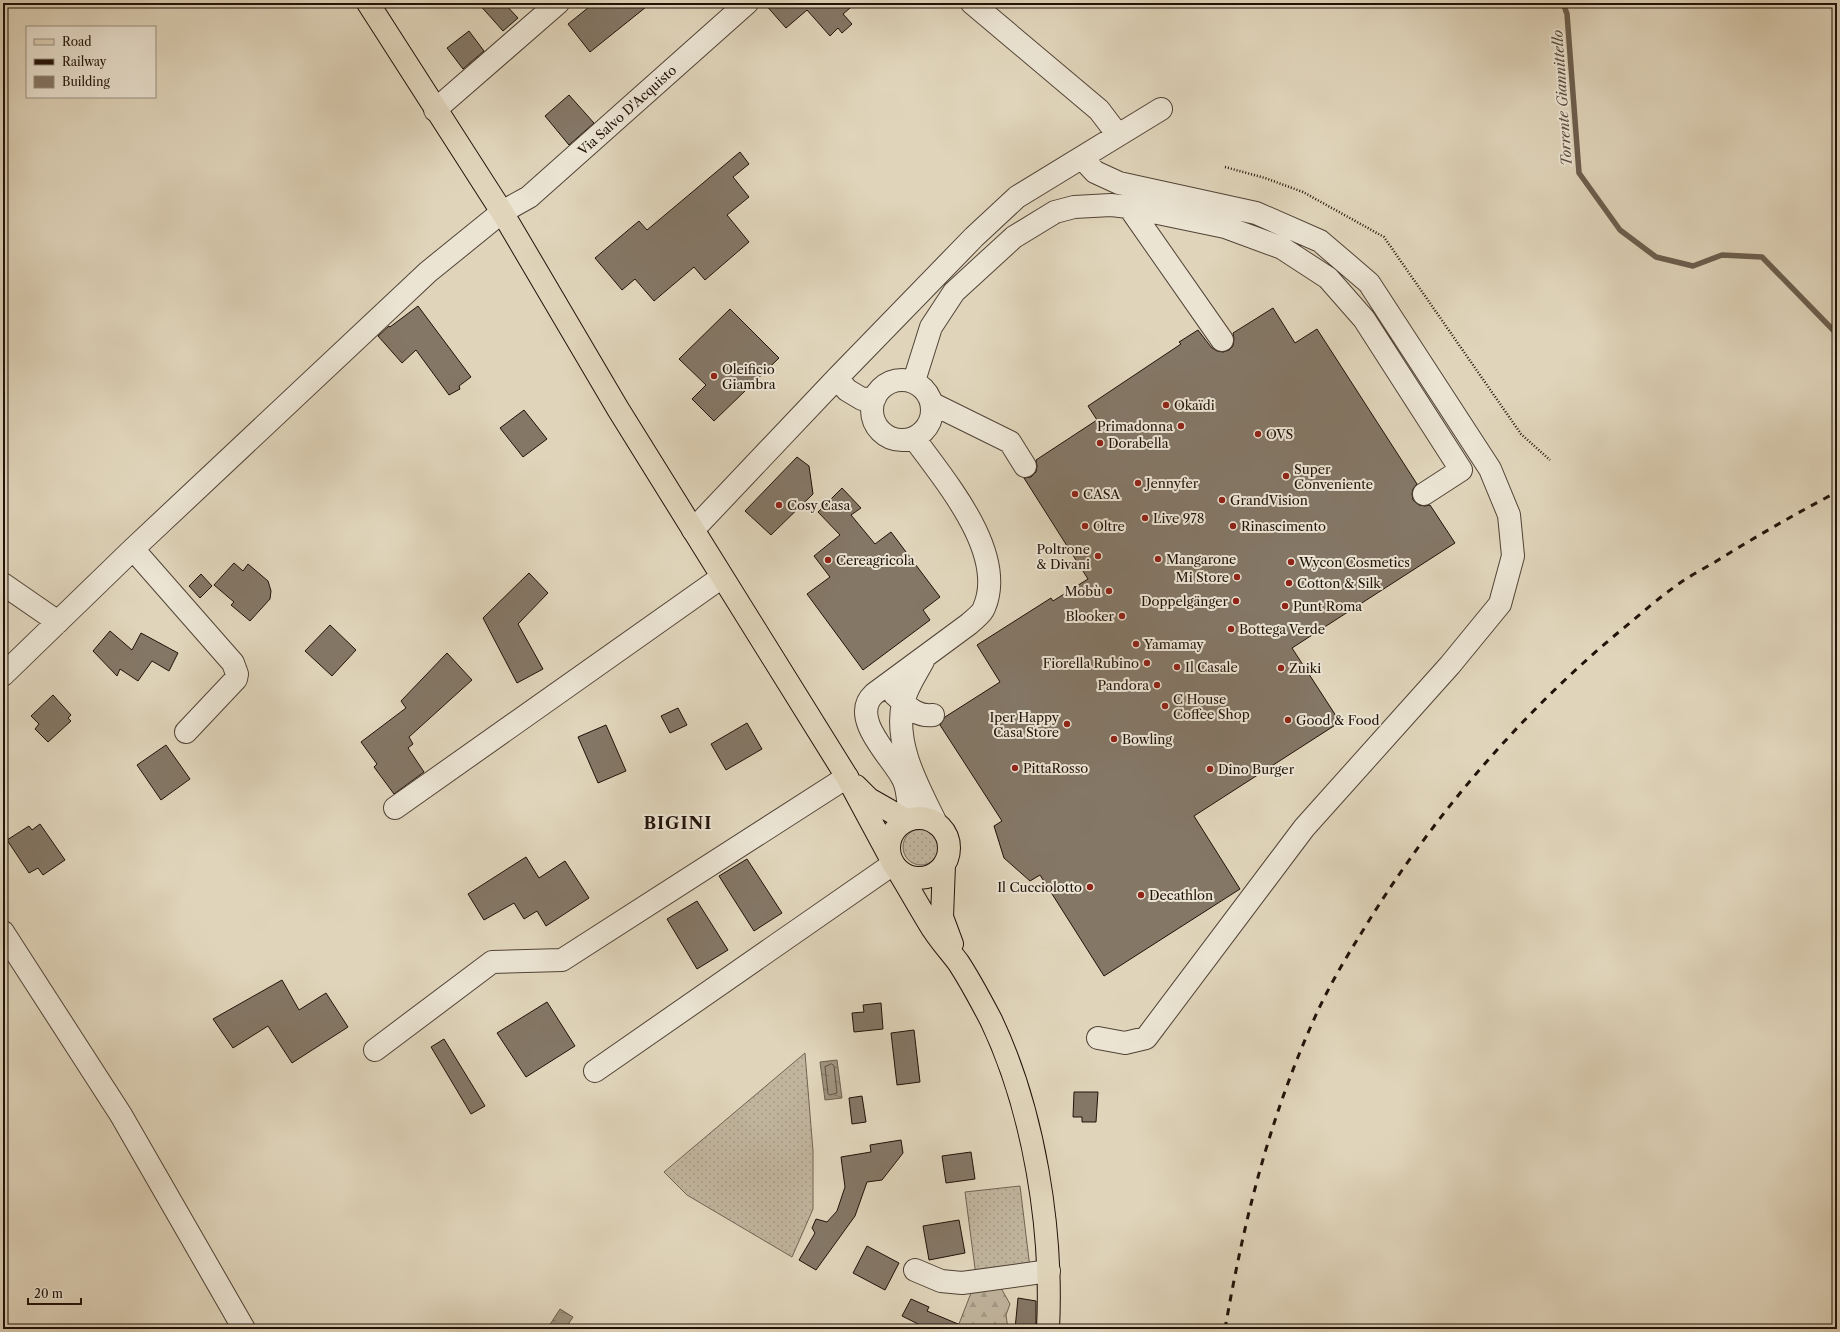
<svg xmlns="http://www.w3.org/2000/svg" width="1840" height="1332" font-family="'Libre Caslon Text',serif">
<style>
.grass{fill:url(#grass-dots);stroke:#706353}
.forest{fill:url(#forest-firs);stroke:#706353}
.water{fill:url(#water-ripples);stroke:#6d5f4f}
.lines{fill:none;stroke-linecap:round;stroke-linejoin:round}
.shore{stroke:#605244;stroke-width:1}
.stream{stroke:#6d5f4f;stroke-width:5.5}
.building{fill:#847766;stroke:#211209}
.minor-casing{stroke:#514336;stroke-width:24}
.major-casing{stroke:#211209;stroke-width:24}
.path{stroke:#211209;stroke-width:2.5;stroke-dasharray:1 2;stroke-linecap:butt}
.minor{stroke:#ebe4d3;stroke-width:22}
.major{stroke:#e0d5bb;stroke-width:22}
.rail{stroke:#211209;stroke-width:3;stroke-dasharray:7 7;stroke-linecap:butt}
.poi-dot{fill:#8f2418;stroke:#ebe4d3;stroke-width:1.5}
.labels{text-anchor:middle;stroke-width:4;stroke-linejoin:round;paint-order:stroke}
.street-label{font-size:13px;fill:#211209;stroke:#ebe4d3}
.poi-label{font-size:13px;fill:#211209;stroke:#ebe4d3;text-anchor:start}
.water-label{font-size:14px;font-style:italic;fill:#5a4c3e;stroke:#ebe4d3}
.district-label{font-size:17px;font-weight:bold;letter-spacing:1px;fill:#211209;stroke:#ebe4d3}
</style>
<defs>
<pattern id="grass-dots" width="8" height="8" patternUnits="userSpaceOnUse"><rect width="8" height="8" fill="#c0b49d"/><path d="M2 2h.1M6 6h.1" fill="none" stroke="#a59a86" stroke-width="1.8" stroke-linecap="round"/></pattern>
<pattern id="forest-firs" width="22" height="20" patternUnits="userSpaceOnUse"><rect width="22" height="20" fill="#c0b49d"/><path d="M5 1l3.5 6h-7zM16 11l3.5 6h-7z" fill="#a59a86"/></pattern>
<pattern id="water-ripples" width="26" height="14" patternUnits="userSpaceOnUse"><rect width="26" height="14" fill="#9f937e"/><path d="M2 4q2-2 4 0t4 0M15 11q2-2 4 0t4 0" fill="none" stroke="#817765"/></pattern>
</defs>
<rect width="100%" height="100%" fill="#e0d5bb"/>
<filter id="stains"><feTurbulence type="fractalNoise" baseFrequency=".005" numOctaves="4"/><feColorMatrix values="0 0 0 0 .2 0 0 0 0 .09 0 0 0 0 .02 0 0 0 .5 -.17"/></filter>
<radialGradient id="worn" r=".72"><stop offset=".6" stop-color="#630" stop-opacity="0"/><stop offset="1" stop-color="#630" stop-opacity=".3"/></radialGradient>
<path class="grass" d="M903 847a18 18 0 1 1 36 0a18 18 0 1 1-36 0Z
M805 1053 813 1151V1209L792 1257 687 1195 664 1172Z
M1020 1186 1030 1268 976 1276 965 1192Z"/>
<path class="forest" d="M1001 1288 1010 1304 1006 1315 1008 1329H957L971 1293Z"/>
<path class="water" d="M837 1060 842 1098 825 1100 820 1062Z
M560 1309 573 1317 565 1329H547Z"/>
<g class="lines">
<path class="shore" d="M832 1064 834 1066 837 1093 830 1095 828 1094 825 1067Z"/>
<path class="stream" d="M1563 3 1567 14 1579 173 1620 230 1656 257 1693 266 1722 255 1762 257 1837 334"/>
</g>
<path class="building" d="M478 3H504L518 18 503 31Z
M594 3H651L590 52 568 24Z
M764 3H856L843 14 852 24 842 33 838 28 830 36 807 10 786 28Z
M469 31 484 51 463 69 447 48Z
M569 95 594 123 569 145 545 116Z
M740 152 749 164 733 177 749 197 727 215 749 242 705 280 694 267 654 301 635 279 622 290 595 258 639 221 647 230Z
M418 306 471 377 459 386 460 389 449 395 416 350 402 363 378 336 389 326 390 327Z
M1273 308 1295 343 1317 329 1417 484 1413 489 1412 494 1413 500 1419 505 1425 506 1430 505 1455 543 1292 648 1340 722 1194 816 1240 889 1104 976 1040 875 1030 881 1004 858 994 826 1002 821 940 725 945 717 1000 682 977 645 1051 598 1053 601 1088 579 1024 478 1031 477 1036 472 1037 466 1036 460 1097 420 1088 406 1181 344 1179 342 1198 330 1211 347 1217 351 1223 352 1229 350 1233 346 1234 339 1233 333Z
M730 309 779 358 714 421 692 399 706 385 679 359Z
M524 410 547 439 523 457 500 428Z
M797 457 809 466 813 494 771 535 745 511Z
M842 488 861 508 851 515 875 544 891 532 940 597 923 610 930 620 863 670 807 594 830 577 814 556 840 535 818 512Z
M234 563 243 571 248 564 268 581 271 591 270 599 250 621 231 605 234 602 214 585Z
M529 573 548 593 518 624 543 669 517 683 483 618Z
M201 574 212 586 200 598 189 586Z
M330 625 356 650 332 676 305 651Z
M110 631 132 650 141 633 178 653 169 671 152 661 138 681 120 669 117 676 93 651Z
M447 653 472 680 409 737 413 744 408 748 424 772 394 794 374 767 377 764 361 742 406 708 401 701Z
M53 695 71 715 68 718 71 721 48 742 35 729 39 724 31 716Z
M678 708 687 725 670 733 661 716Z
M747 723 762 749 726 770 711 744Z
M606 725 626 771 598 783 578 737Z
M166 745 190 779 161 800 137 765Z
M40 824 65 860 43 875 38 868 29 873 7 840 29 826 32 830Z
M526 857 539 878 565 861 589 898 546 926 537 911 524 919 514 903 484 920 468 894Z
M747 859 782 913 754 931 719 876Z
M697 901 728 950 697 969 667 919Z
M282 980 299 1010 326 993 348 1027 292 1063 268 1026 233 1048 213 1019Z
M547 1002 575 1046 526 1077 497 1033Z
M881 1003 883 1029 854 1032 852 1013 864 1012 863 1005Z
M914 1030 920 1082 897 1085 891 1033Z
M444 1039 485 1106 471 1114 431 1047Z
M1074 1092H1098L1096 1122H1082V1117H1073Z
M862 1096 866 1122 852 1124 849 1098Z
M901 1140 903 1153 882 1180 867 1182 855 1216 816 1270 799 1260 815 1233 812 1228 816 1219 827 1222 837 1211 845 1187 841 1157 871 1152 870 1145Z
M971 1152 975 1179 946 1183 942 1156Z
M959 1220 965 1253 929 1260 923 1226Z
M867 1246 899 1263 885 1290 853 1273Z
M1018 1298 1036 1301V1329H1015Z
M911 1299 929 1307 927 1311 970 1329H928L902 1316Z"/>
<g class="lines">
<defs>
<path id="minor" d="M972 3 1099 110 1118 135
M435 110 558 3
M1082 158 1095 172 1119 183 1256 213 1320 241 1369 283 1490 469 1509 515 1513 556 1500 604 1450 665 1304 828 1146 1038 1125 1043 1098 1038
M1129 207 1225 227 1282 248 1328 278 1364 319 1461 470 1424 494
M837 378 847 390 862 399 875 398
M872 410a30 30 0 1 1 60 0a30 30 0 1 1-60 0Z
M914 381 931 327 954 292 1014 237 1055 212 1074 207 1111 205 1129 207 1222 340
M933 404 1010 442 1025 466
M693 530 837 378 974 237 1017 197 1161 109
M133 549 233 663 237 674 236 679 186 732
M3 584 58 622
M923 661C916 674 906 688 903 703 894 745 918 786 936 823
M3 675 133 549 428 272 502 212 529 197 747 3
M895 695C907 706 916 717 933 715
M395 808 722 577
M910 819C908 807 909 790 903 779 893 758 848 718 874 694L969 624C974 619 982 614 984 608 1008 553 944 480 914 438
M3 932 121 1115 244 1329
M375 1050 492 962 562 960 847 777
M595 1071 893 864
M915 1270 941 1281 962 1283 1049 1271"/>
<path id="major" d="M368 3 502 212 618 409 847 777 889 855
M856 786 869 799 906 820
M889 848a30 30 0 1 1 60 0a30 30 0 1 1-60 0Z
M944 865 942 917 952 944
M897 869C908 887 918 905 929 923 937 937 948 949 958 962 970 980 981 1001 991 1020 1034 1110 1053 1229 1048 1329"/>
</defs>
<use href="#minor" class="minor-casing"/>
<use href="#major" class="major-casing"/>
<path class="path" d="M1225 167 1265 178 1303 192 1384 237 1521 434 1550 460"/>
<use href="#minor" class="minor"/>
<use href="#major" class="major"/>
<path class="rail" d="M1225 1329C1244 1220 1269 1119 1315 1017 1328 988 1345 959 1362 932 1432 816 1526 707 1631 622 1645 610 1659 598 1673 588 1686 578 1701 570 1715 562 1755 537 1795 514 1837 492"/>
</g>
<g class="poi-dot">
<circle cx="714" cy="376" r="4"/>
<circle cx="1166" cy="405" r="4"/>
<circle cx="1181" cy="426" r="4"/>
<circle cx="1258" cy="434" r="4"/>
<circle cx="1100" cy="443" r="4"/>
<circle cx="1286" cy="476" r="4"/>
<circle cx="1138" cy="483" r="4"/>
<circle cx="1075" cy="494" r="4"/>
<circle cx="1222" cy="500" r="4"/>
<circle cx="779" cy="505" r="4"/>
<circle cx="1145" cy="518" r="4"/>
<circle cx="1085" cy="526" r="4"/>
<circle cx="1233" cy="526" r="4"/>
<circle cx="1098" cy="556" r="4"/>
<circle cx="1158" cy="559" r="4"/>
<circle cx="828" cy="560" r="4"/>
<circle cx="1291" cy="562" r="4"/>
<circle cx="1237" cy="577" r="4"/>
<circle cx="1289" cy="583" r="4"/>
<circle cx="1109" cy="591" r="4"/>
<circle cx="1236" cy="601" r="4"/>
<circle cx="1285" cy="606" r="4"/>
<circle cx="1122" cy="616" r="4"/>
<circle cx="1231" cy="629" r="4"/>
<circle cx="1136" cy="644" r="4"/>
<circle cx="1147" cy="663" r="4"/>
<circle cx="1177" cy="667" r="4"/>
<circle cx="1281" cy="668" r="4"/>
<circle cx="1157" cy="685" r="4"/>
<circle cx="1165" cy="706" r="4"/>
<circle cx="1288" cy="720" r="4"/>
<circle cx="1067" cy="724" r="4"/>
<circle cx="1114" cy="739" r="4"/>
<circle cx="1015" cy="768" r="4"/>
<circle cx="1210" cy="769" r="4"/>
<circle cx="1090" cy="887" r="4"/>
<circle cx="1141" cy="895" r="4"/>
</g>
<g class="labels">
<g class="street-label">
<text transform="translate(627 110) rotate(-42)" y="5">Via Salvo D'Acquisto</text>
</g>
<g class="poi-label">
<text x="722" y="374">Oleificio<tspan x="722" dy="15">Giambra</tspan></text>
<text x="1174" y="410">Okaïdi</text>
<text x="1173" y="431" text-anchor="end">Primadonna</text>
<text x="1266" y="439">OVS</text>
<text x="1108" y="448">Dorabella</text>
<text x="1294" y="474">Super<tspan x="1294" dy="15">Conveniente</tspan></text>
<text x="1146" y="488">Jennyfer</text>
<text x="1083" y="499">CASA</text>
<text x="1230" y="505">GrandVision</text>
<text x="787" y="510">Cosy Casa</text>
<text x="1153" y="523">Live 978</text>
<text x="1093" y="531">Oltre</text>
<text x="1241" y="531">Rinascimento</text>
<text x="1090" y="554" text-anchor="end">Poltrone<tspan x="1090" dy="15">&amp; Divani</tspan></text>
<text x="1166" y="564">Mangarone</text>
<text x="836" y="565">Cereagricola</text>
<text x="1299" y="567">Wycon Cosmetics</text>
<text x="1229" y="582" text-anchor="end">Mi Store</text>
<text x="1297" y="588">Cotton &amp; Silk</text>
<text x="1101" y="596" text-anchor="end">Mobù</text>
<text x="1228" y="606" text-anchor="end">Doppelgänger</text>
<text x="1293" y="611">Punt Roma</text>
<text x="1114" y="621" text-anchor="end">Blooker</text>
<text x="1239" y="634">Bottega Verde</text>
<text x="1144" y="649">Yamamay</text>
<text x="1139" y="668" text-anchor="end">Fiorella Rubino</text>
<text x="1185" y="672">Il Casale</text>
<text x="1289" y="673">Zuiki</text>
<text x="1149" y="690" text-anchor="end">Pandora</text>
<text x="1173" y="704">C House<tspan x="1173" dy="15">Coffee Shop</tspan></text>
<text x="1059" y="722" text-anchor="end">Iper Happy<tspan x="1059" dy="15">Casa Store</tspan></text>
<text x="1296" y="725">Good &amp; Food</text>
<text x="1122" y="744">Bowling</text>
<text x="1023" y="773">PittaRosso</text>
<text x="1218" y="774">Dino Burger</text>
<text x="1082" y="892" text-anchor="end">Il Cucciolotto</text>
<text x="1149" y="900">Decathlon</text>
</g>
<g class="water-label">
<text transform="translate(1562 98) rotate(-94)" y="5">Torrente Giannittello</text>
</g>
<g class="district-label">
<text x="678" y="829">BIGINI</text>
</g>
</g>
<rect width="1840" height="1332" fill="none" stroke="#e0d5bb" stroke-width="16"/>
<rect x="4" y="4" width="1832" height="1324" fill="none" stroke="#211209" stroke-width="2"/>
<rect x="8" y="8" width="1824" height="1316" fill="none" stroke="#211209"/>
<rect x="26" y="26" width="130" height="72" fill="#ebe4d3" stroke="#9a9082"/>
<rect x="34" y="39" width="20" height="6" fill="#e0d5bb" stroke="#9a9082"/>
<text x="62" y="46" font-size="12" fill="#211209">Road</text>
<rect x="34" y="59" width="20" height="6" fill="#211209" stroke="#9a9082"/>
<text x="62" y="66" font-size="12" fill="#211209">Railway</text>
<rect x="34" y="76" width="20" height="12" fill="#847766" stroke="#9a9082"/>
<text x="62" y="86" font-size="12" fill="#211209">Building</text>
<path d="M28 1298v6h53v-6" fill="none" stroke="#211209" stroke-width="2"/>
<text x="34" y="1298" font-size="12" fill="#211209" stroke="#ebe4d3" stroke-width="3" paint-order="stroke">20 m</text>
<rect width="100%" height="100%" filter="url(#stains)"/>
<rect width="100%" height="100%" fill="url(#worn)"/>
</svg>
